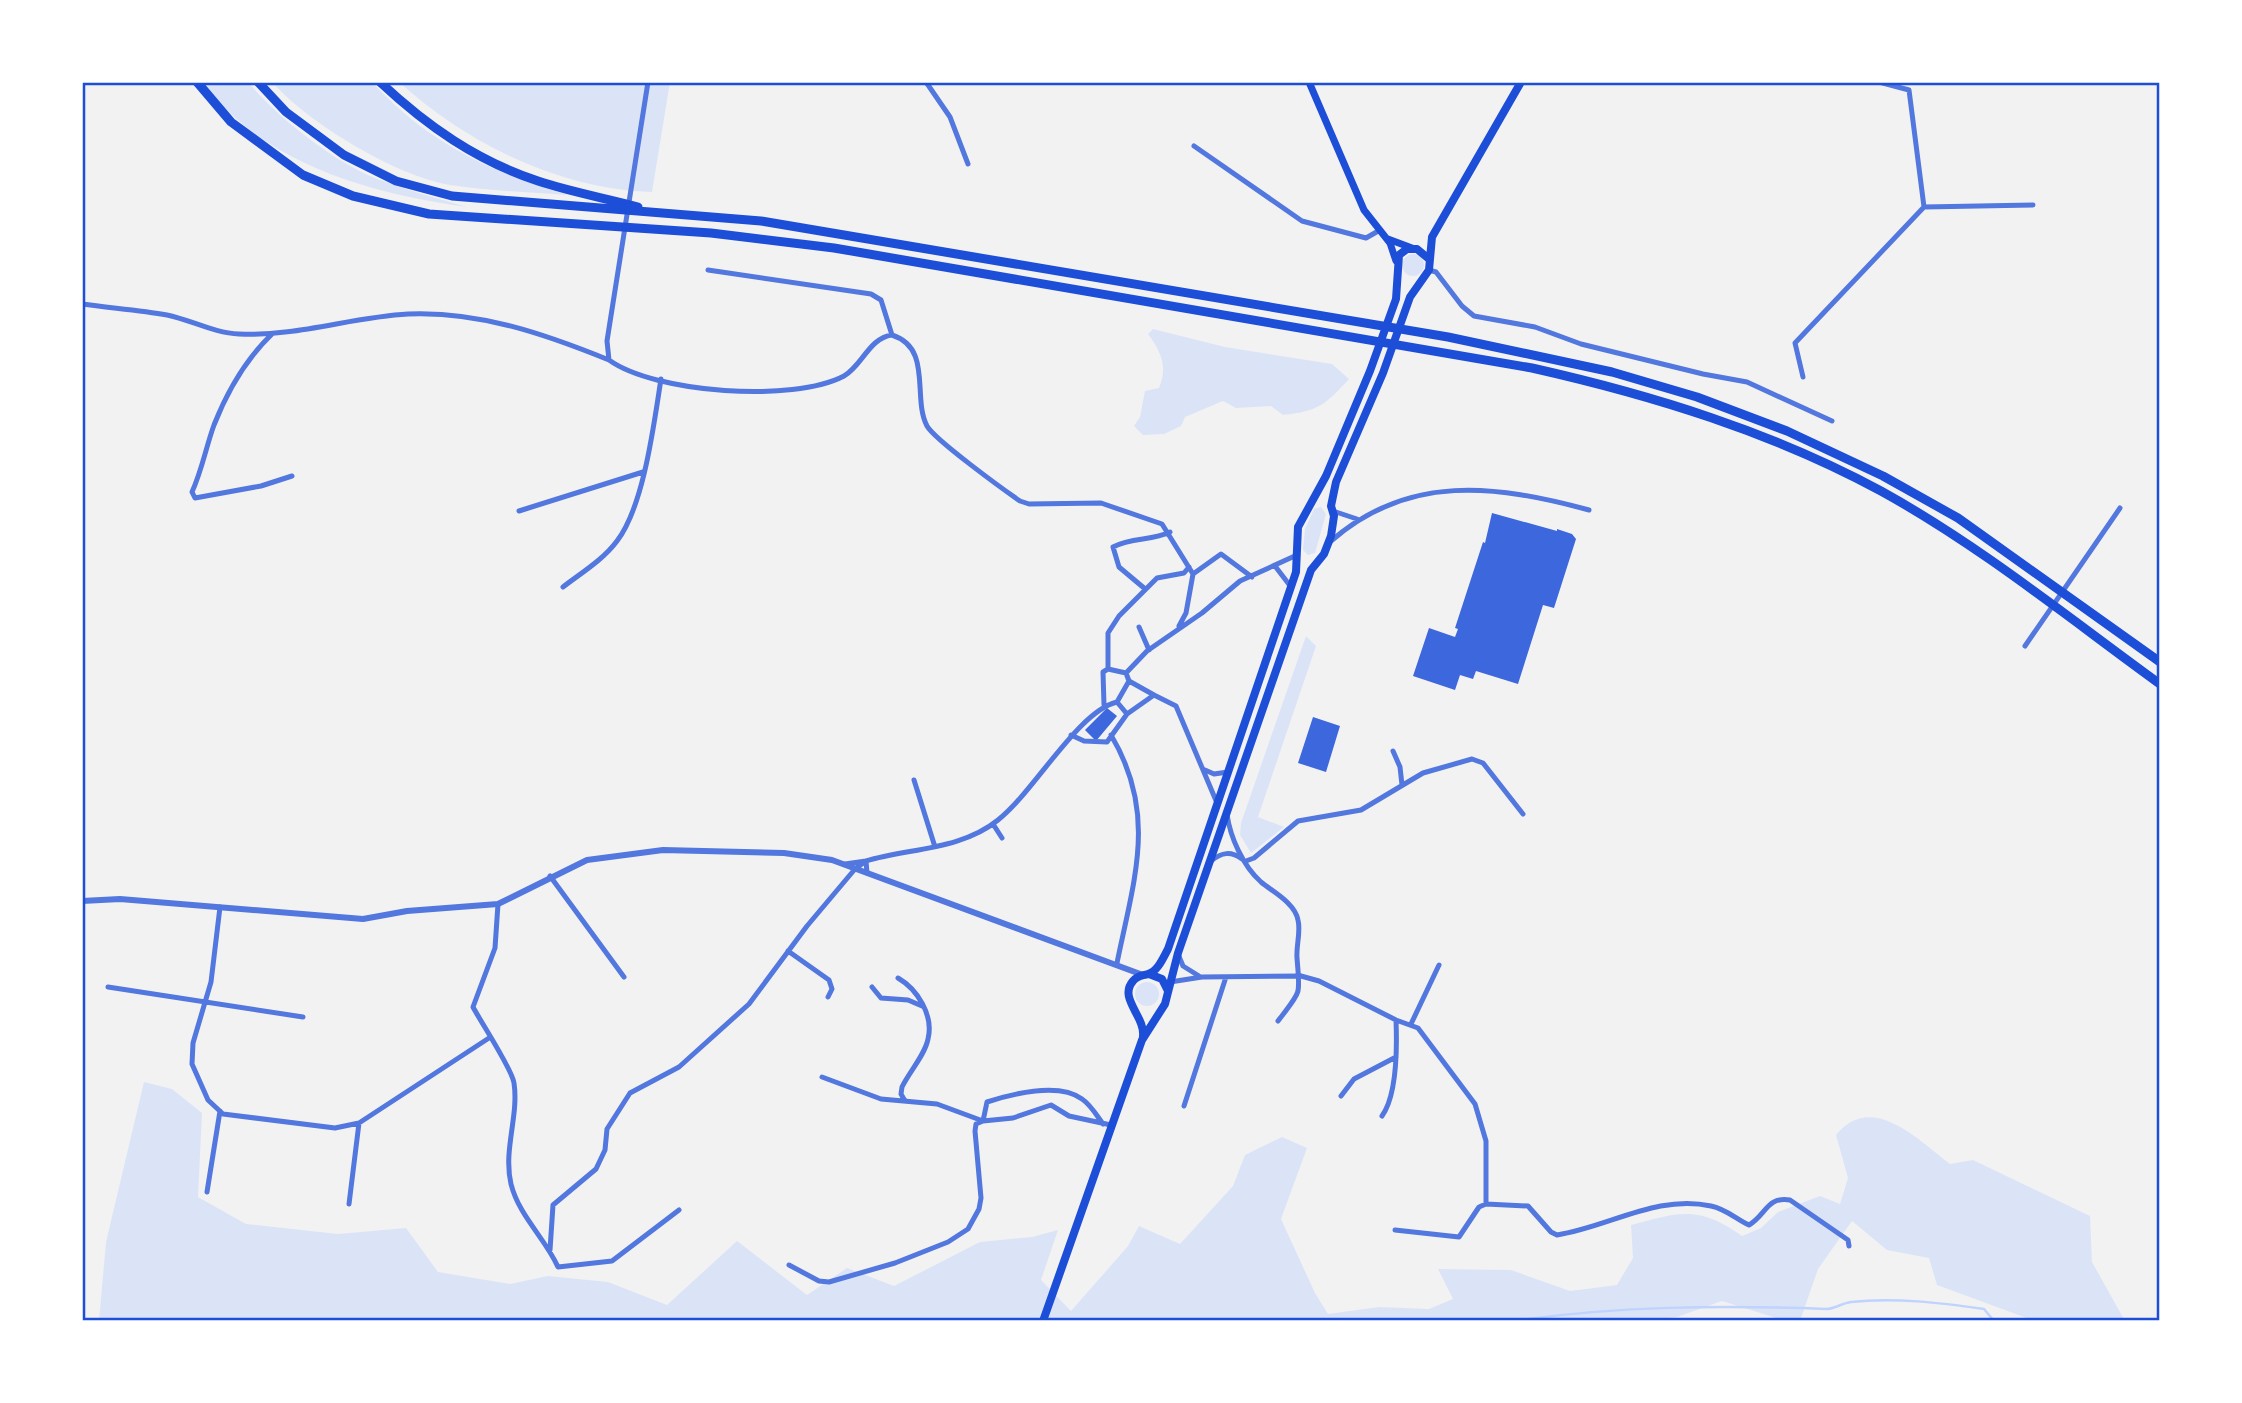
<svg xmlns="http://www.w3.org/2000/svg" width="2242" height="1403" font-family="'Golos Text',sans-serif">
<style>
.green{fill:#dbe4f7}
.lines{fill:none;stroke-linecap:round;stroke-linejoin:round}
.stream{stroke:#bfd3fe;stroke-width:2.5}
.building{fill:#3d67dc}
.minor{stroke:#5277de;stroke-width:5}
.tertiary{stroke:#5277de;stroke-width:6}
.secondary{stroke:#1d4ed8;stroke-width:7}
.primary{stroke:#1d4ed8;stroke-width:8}
.motorway{stroke:#1d4ed8;stroke-width:9}
.neatline{fill:none;stroke:#1d4ed8;stroke-width:2.5}
</style>
<rect width="100%" height="100%" fill="#f2f2f2"/>
<path class="green" d="M203 82H248C277 117 333 161 375 178 405 190 437 198 467 207 372 194 263 165 203 82Z
M272 82H372C428 143 490 172 568 195 529 192 489 191 450 185 396 176 308 123 272 82Z
M399 82H670L652 192C560 189 467 144 399 82Z
M1402 265a11 11 0 1 1 22 0a11 11 0 1 1-22 0Z
M1153 329 1225 347 1332 364 1349 379C1325 405 1319 411 1283 415L1271 406 1236 408 1223 401 1185 417 1181 426 1164 434 1143 435 1134 426 1140 417 1145 391 1159 388C1168 366 1161 352 1148 334Z
M1321 507 1326 514 1315 553 1308 555 1303 550 1305 529 1314 509Z
M1306 636 1316 646 1258 817 1284 827 1251 853 1240 835 1241 823Z
M1135 994a12 12 0 1 1 24 0a12 12 0 1 1-24 0Z
M144 1082 172 1089 202 1113 198 1197 246 1224 338 1234 406 1228 438 1272 510 1284 548 1276 608 1282 667 1305 737 1241 807 1295 847 1268 894 1286 980 1242 1032 1237 1058 1230 1041 1280 1071 1311 1128 1246 1139 1226 1180 1244 1233 1186 1245 1155 1282 1137 1307 1148 1281 1219 1315 1293 1328 1314 1379 1307 1429 1309 1453 1299 1438 1269 1511 1270 1570 1291 1617 1285 1633 1258 1631 1225C1679 1212 1699 1205 1742 1236L1761 1228 1778 1212 1820 1196 1840 1204 1848 1178 1836 1135C1872 1091 1918 1140 1950 1164L1973 1160 2090 1216 2092 1262 2125 1321H2035L1937 1285 1929 1258 1887 1250 1852 1221 1818 1269 1800 1321 1776 1318 1722 1301 1677 1317 1642 1321H99L106 1242Z"/>
<g class="lines">
<path class="stream" d="M1513 1321C1617 1306 1721 1305 1826 1309 1835 1309 1842 1303 1851 1302 1894 1297 1942 1303 1984 1309L1994 1321"/>
</g>
<path class="building" d="M1492 513 1557 531V529L1572 534 1576 539 1554 608 1543 605 1518 684 1476 671 1473 679 1460 675 1455 690 1413 676 1429 628 1455 637 1458 629 1455 628 1483 542 1485 543Z
M1107 708 1117 716 1096 741 1085 730Z
M1313 717 1340 726 1326 772 1298 763Z"/>
<g class="lines">
<path class="minor" d="M648 82 607 341 609 360C655 393 793 403 844 376 862 366 869 338 892 335
M926 82 950 117 968 164
M1879 82 1909 90 1924 207 2033 205
M1194 146 1302 221 1366 238 1380 230
M708 270 871 294 881 300 892 335
M1429 270 1436 272 1462 306 1474 316 1535 327 1581 344 1703 374 1747 382 1832 421
M82 304C110 308 139 310 167 315 191 320 214 333 239 334 295 337 352 317 408 314 479 311 545 334 609 360
M272 334C247 358 227 392 214 425 206 447 202 470 192 492L195 498 261 486 292 476
M892 335C933 348 912 398 927 426 935 440 1004 490 1020 501L1029 504 1101 503 1162 524 1193 574
M1803 377 1795 343 1924 207
M519 511 643 472
M1333 511 1357 519
M1331 541C1409 473 1496 485 1589 510
M1275 566 1291 587
M1193 574 1221 554 1252 577
M563 587C581 573 603 560 617 541 644 506 654 423 661 379
M1144 588 1119 567 1113 547C1132 537 1152 541 1170 532
M1179 626 1186 613 1193 574
M1139 627 1149 650
M2025 646 2120 508
M1108 669V633L1119 616 1157 578 1184 573 1189 567
M1108 669 1126 673
M1129 681 1126 673 1147 651 1202 613 1240 581 1297 555
M1154 695 1176 706 1217 803
M1104 705 1103 672 1108 669
M1127 714 1154 695 1129 681
M1071 735 1084 741 1107 742 1127 714 1117 702 1129 681
M1111 735C1158 814 1134 879 1117 963
M1393 751 1400 767 1402 785
M1205 770 1214 774 1228 772
M914 780 935 847
M1227 814C1230 837 1243 866 1261 882 1273 892 1295 903 1298 920 1301 932 1296 945 1297 958 1300 997 1302 989 1278 1021
M993 824 1002 838
M1211 861C1222 852 1231 851 1242 859
M1246 861 1254 858 1298 821 1361 810 1423 773 1472 759 1483 763 1523 814
M845 864 866 861 867 873
M550 876 624 977
M498 904 495 948 473 1007C482 1024 512 1069 514 1083 519 1116 503 1150 511 1184 519 1216 545 1238 558 1267L612 1261 679 1210
M220 907 211 982 193 1043 192 1064 208 1100 223 1114 335 1128 359 1123 489 1038
M788 951 829 980 832 989 828 997
M1178 954 1183 966 1199 976
M898 978C917 989 934 1015 928 1039 925 1055 909 1072 902 1087L901 1094 905 1101
M1170 982 1202 977 1301 976 1319 981 1396 1020 1418 1028 1475 1104 1486 1141V1204
M108 987 303 1017
M872 987 881 998 908 1000 922 1006
M1411 1024 1439 965
M822 1077 881 1099 937 1104 983 1121 1013 1118 1051 1105 1069 1116 1111 1125
M1341 1096 1354 1079 1396 1057
M1184 1106 1226 977
M1382 1116C1397 1095 1397 1046 1396 1020
M207 1192 220 1111
M349 1204 359 1123
M1395 1230 1459 1237 1479 1207 1486 1204 1528 1206 1551 1232 1557 1235C1609 1227 1657 1194 1711 1206 1726 1209 1736 1219 1749 1225 1766 1215 1767 1196 1790 1200L1848 1240 1849 1246
M550 1250 553 1205 596 1169 605 1150 607 1129 630 1093 679 1067 749 1004 807 926 855 869 866 861C910 848 961 850 998 820 1034 792 1078 711 1117 702
M789 1265 819 1281 829 1282 895 1263 948 1242 968 1229 979 1209 981 1198 975 1131 976 1124 983 1121 987 1102C1012 1094 1059 1082 1082 1099 1091 1105 1097 1116 1103 1124"/>
<path class="tertiary" d="M82 901 120 899 363 919 407 911 498 904 587 860 663 850 784 853 832 860 1143 975"/>
<path class="secondary" d="M1309 82 1364 210 1390 243 1396 261
M1388 239 1412 248"/>
<path class="primary" d="M1149 974 1162 979 1168 991
M1143 1036C1145 1016 1118 998 1133 981 1138 975 1142 976 1148 974 1158 971 1163 958 1168 949L1296 572 1298 527 1326 476 1370 371 1396 299 1399 255 1407 249H1417L1429 259
M1043 1321 1142 1040 1165 1004 1178 953 1311 570 1324 554 1331 536 1334 516 1331 506 1336 482 1383 373 1410 297 1429 270 1432 237 1521 82"/>
<path class="motorway" d="M197 82 231 122 303 175 353 196 429 214 711 233 834 248 1532 368C1652 395 1772 432 1881 491 1979 545 2069 618 2160 684
M258 82 286 112 344 155 396 181 452 196 761 221 1448 337 1612 372 1697 397 1787 431 1883 476 1958 518 2160 662
M380 82C427 126 477 161 538 181 571 192 605 198 638 207"/>
</g>
<rect width="2242" height="1403" fill="none" stroke="#ffffff" stroke-width="168"/>
<rect x="84" y="84" width="2074" height="1235" class="neatline"/>
</svg>
